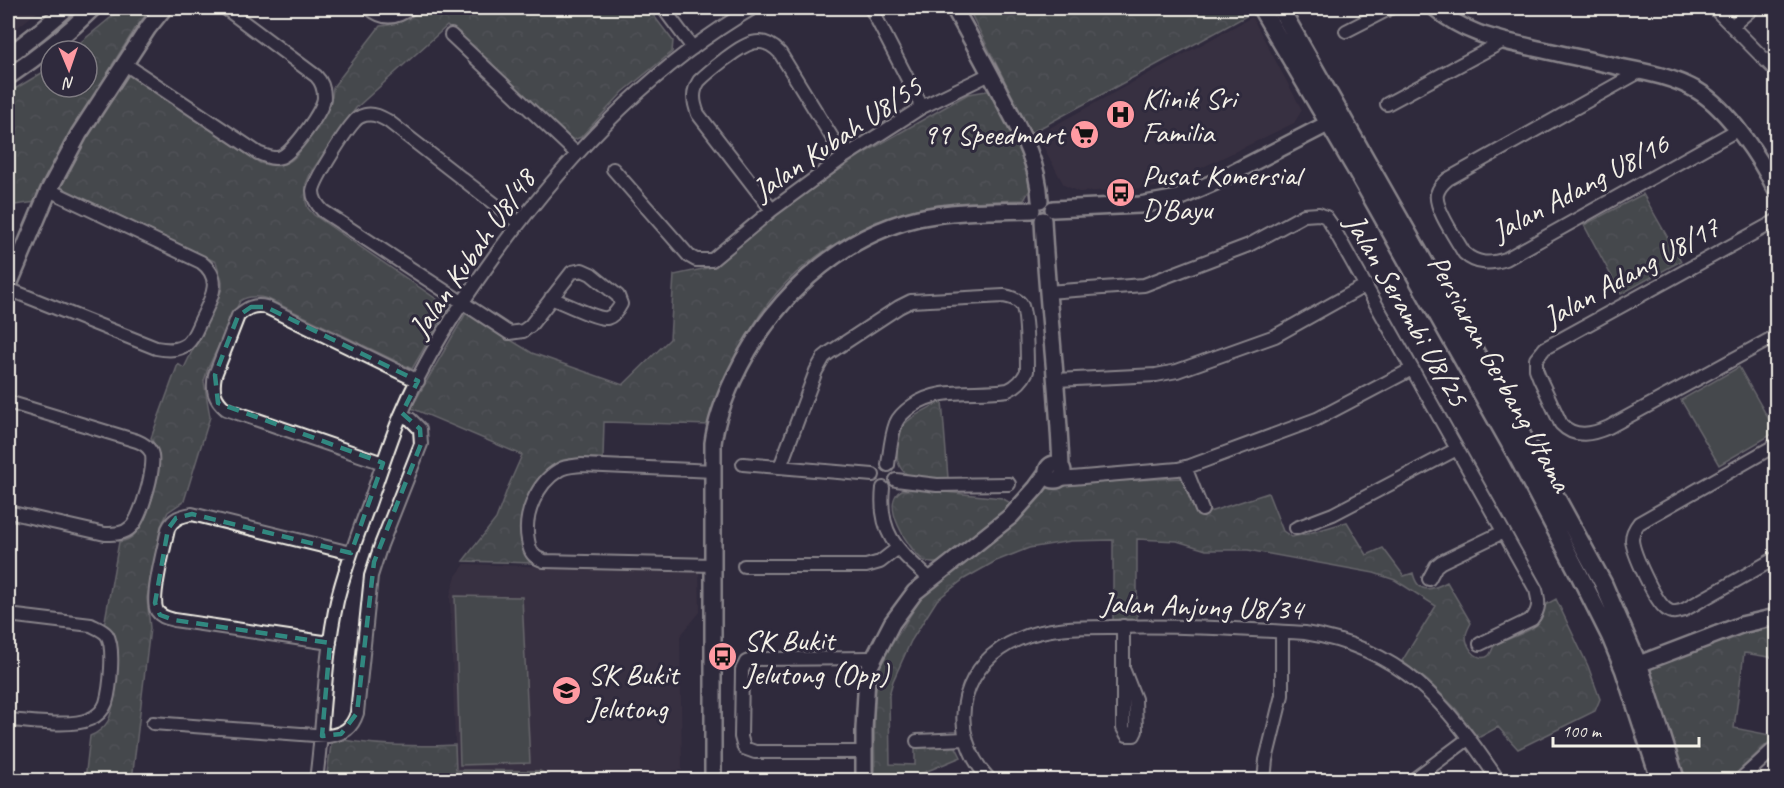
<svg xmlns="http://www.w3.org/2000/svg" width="1784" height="788" font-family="Caveat,sans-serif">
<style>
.built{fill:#423846}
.grass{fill:#616d61;stroke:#aaafa4;stroke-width:1.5}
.forest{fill:url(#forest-crowns);stroke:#aaafa4;stroke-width:1.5}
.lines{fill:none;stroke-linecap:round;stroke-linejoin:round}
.minor-casing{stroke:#f4f1e8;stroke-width:16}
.tertiary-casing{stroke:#f4f1e8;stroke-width:20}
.secondary-casing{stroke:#f4f1e8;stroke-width:21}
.minor{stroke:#2f2a3d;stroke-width:12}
.tertiary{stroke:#2f2a3d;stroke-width:15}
.secondary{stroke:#2f2a3d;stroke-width:16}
.marked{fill:none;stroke:#318880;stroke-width:4.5;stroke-dasharray:12 8;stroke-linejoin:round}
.labels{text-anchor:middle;stroke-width:6;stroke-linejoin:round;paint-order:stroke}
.poi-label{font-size:30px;fill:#f4f1e8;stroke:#2f2a3d;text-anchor:start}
.street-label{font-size:30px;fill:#f4f1e8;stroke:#2f2a3d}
</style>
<defs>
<pattern id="forest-crowns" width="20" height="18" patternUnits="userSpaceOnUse" patternTransform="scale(1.5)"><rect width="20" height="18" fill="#616d61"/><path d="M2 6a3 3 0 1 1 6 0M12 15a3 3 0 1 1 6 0" fill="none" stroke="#788278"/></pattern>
</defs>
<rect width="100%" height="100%" fill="#2f2a3d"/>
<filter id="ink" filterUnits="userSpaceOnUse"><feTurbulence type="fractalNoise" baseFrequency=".0167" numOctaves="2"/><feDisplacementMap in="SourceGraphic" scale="12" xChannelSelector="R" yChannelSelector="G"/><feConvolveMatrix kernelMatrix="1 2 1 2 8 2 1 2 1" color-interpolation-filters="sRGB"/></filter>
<g filter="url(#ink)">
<path class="built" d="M8 8H42L8 35Z
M1252 17 1302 110 1294 123 1162 187 1079 192 1064 185 1037 135Z
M465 564 699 572 700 612 680 636 682 770 673 771 674 780H557L540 771 456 770 450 596 456 576Z"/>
<path class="grass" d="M1739 367 1776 432 1719 465 1681 400Z
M455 596 522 597 530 763 460 765Z"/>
<path class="forest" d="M121 8H151L135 29 112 65 136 79 260 163C289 171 298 157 311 134 318 122 325 110 332 97L333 87 380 26C395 25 412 19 422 8H648L673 41 672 52 623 92 581 137 574 140 566 137 447 26 356 108 311 172 306 184V202L308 208 314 215 448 307 412 369 268 299C258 296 249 295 240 301L208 368 204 381 210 417 184 501 168 512 161 526 147 598 150 628 132 780H85L90 736C97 733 104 728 108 721 114 710 121 656 117 645 115 636 111 631 104 626L119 542C125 541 131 539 135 534 147 523 161 476 159 460 158 452 155 445 151 438L178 364 184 368 222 289V281L216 262 48 181 36 202 8 206V93L40 74 51 66V87H87V51H70L115 14Z
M968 8H1246L1250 14 1031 133Z
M993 90 1028 156 1031 188 1024 200C994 201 961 201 932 206 862 218 787 265 752 328 734 359 723 392 711 425L604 422 603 458C592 459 570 457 561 461 540 471 518 513 521 536 522 545 528 555 531 563L463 561 496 519 508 487 522 455 411 408 466 313 532 353 623 385 670 339 674 275 712 267 773 216 861 155 968 94Z
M1643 194 1681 261 1621 294 1584 225Z
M942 401 948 478C927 478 898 484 897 454 897 446 899 433 903 426 910 416 932 407 942 401Z
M1181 478 1200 515 1268 493 1283 531 1292 537 1306 534 1347 522 1367 555 1383 548 1404 576 1413 573C1418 595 1432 590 1447 582L1471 623C1469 627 1466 632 1466 636 1466 646 1475 660 1486 657 1492 655 1491 650 1494 646 1496 643 1503 642 1506 640 1527 631 1541 629 1545 605L1556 599 1588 666 1600 699 1595 711 1518 749 1498 727 1478 738 1456 709 1428 681 1402 661 1436 606 1395 580 1374 573 1248 550H1206L1177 541 1137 539V621H1113V540L1071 541 1029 548 996 561 964 579 937 600 911 641 893 681 889 695 890 764 915 765V748L955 745 961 757 906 780H875L874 716 877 673 887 652 923 595 987 544 1046 489 1053 485 1065 483Z
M916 489 1002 498 1014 505 941 562C934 564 929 564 923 560 909 550 878 502 902 490 906 489 912 490 916 489Z
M1776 622V658L1744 653 1734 728 1770 735 1769 742 1729 780H1685L1650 686 1648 677 1654 664 1742 628Z
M332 738C373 746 414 747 455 745L456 770 540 771 557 780H326Z"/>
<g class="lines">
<defs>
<path id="minor" d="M369 8C383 20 396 19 410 8
M663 8 693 48
M871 8 922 107
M1714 8 1776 71
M1732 26 1753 8
M1346 31 1391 8
M451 35 577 154
M125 64 258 153C266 156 273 160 281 157 293 152 324 110 324 97 324 88 322 82 316 76L225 8
M1641 71 1448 179C1443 183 1439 187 1437 194 1434 208 1457 240 1464 253 1477 265 1491 264 1506 259L1737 130
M1387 104 1504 41
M613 169 689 256 696 260H712L772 210 844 157 922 107 990 74
M772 210 698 114C693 101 692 92 699 81 707 73 716 66 725 59 744 45 761 32 780 53L844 157
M1776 221 1545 348 1536 359V369L1539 377 1561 424C1575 439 1593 434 1609 427L1776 336
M519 223 388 121C381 117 374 113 365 115 361 116 356 119 354 122 345 132 314 180 313 191 313 199 317 205 323 211L509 333 523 331 530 326 572 272 582 270 591 274 618 296 621 304C618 310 614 316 607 318 598 320 562 302 551 298
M8 289 156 348C167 350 178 351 187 344 194 338 197 328 201 320 211 299 224 279 201 262L49 190
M1047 292 1144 285 1249 245 1304 215 1319 214 1326 217 1331 224 1536 590C1539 601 1540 609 1532 619L1480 644
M1056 380 1156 375 1177 371 1275 336 1366 285
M8 402 137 441C142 443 148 446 151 452 157 464 141 518 131 527 124 534 115 534 105 534L8 512
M1776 445 1639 523C1635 528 1632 533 1632 540 1633 553 1655 601 1666 609 1672 614 1677 612 1684 610L1776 558
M383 463 226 409C214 399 212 390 215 375L238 316C247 308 254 304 266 307L418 381
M743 464 873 475
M780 467 816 371 824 357 829 353 899 307 911 301 1004 296C1010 297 1017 299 1021 304 1027 312 1027 359 1027 371 1023 380 1017 386 1008 390 975 395 940 386 912 406 905 411 899 416 896 423 891 436 890 451 888 465
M1185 467 1202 510
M1060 479 1178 469 1190 466 1317 419 1412 369
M896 480 937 485 1009 484
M883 488C878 535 898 550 930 579
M1296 528 1333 514 1457 449
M713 565 544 561C541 559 538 559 536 557 530 553 529 546 528 540 523 515 537 483 559 470 565 466 574 466 582 465L714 471
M744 566H866L880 562 898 548
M1429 579 1436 566 1441 562 1503 532
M8 615 91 625C97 628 103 630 107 635 115 647 110 690 106 703 103 711 97 716 90 719 70 728 30 721 8 720
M1123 626V728L1127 735H1134L1136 731 1135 699 1124 671
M330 643 174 620C167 618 161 617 157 611 150 598 165 545 168 529 173 518 181 516 192 514L351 553
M153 723 328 736C344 734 352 728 357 713L371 576 381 545 421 444 420 429 410 419 401 415
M917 741 965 739
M863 752H755L744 748 741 737 742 670 746 662 754 659 874 658
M316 780C324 721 324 660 337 601 345 568 357 536 369 504 379 475 389 445 400 417 424 359 458 307 494 257 564 160 649 68 753 8
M990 780C969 758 958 728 966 697 974 669 993 650 1019 639 1046 627 1080 627 1109 627 1175 625 1240 629 1305 633 1401 648 1447 703 1498 780
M1264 780 1266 760 1282 695V632
M1413 780 1468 739
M1740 780 1776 747"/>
<path id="tertiary" d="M954 8C970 37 987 67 1002 97 1020 131 1038 161 1040 200
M1435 8C1464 33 1494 39 1530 47 1560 54 1590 60 1620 67 1646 72 1674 77 1698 91 1728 109 1761 159 1776 190
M8 56 40 31 67 8
M8 77C39 56 67 34 93 8
M1053 209 1140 205 1178 198 1215 182 1339 118
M1043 220C1047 303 1058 384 1061 467
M8 287 49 190 79 134 148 28 164 8
M1047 472a8 8 0 1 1 16 0a8 8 0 1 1-16 0Z
M1626 669 1741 625 1776 617
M713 780V443C716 420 724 399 734 378 770 302 835 238 918 218 955 210 994 211 1032 210
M864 780V729L867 676 871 664 892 623 915 592 1011 516 1036 488 1047 473"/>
<path id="secondary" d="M1261 8 1356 170 1517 456 1579 574 1610 636 1624 670 1660 780
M1280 8 1515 422 1603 583 1641 671 1676 780"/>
</defs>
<use href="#minor" class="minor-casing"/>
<use href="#tertiary" class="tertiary-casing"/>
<use href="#secondary" class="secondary-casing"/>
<use href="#minor" class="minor"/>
<use href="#tertiary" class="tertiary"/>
<use href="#secondary" class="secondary"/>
</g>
</g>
<path d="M0 0H1784V788H0ZM251 307H266L418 381 402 413 420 429 421 444 374 562 357 713 341 734 322 736 330 643 174 620 160 615 155 603 168 529 176 518 192 514 351 553 383 463 218 403 215 375 238 316Z" fill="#2f2a3d" fill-opacity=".55" fill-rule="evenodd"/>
<path class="marked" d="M251 307H266L418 381 402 413 420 429 421 444 374 562 357 713 341 734 322 736 330 643 174 620 160 615 155 603 168 529 176 518 192 514 351 553 383 463 218 403 215 375 238 316Z"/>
<defs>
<symbol id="hospital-disc" viewBox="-11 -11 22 22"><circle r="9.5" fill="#ff9aa2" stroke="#2f2a3d"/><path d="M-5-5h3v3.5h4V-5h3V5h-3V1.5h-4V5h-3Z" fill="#111"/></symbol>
<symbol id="supermarket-disc" viewBox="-11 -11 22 22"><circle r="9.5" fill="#ff9aa2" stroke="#2f2a3d"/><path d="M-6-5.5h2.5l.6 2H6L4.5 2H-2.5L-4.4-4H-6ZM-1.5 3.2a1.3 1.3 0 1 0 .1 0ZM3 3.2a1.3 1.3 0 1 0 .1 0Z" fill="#111"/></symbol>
<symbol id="bus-disc" viewBox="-11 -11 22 22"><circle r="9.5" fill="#ff9aa2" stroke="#2f2a3d"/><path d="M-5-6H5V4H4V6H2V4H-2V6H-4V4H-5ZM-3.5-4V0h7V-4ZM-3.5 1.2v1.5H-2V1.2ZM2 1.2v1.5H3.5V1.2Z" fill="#111"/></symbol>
<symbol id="school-disc" viewBox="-11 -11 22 22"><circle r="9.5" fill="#ff9aa2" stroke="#2f2a3d"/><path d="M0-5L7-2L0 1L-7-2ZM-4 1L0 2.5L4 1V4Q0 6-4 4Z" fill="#111"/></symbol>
</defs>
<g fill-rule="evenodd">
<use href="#hospital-disc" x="1104" y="98" width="33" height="33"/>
<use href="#supermarket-disc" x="1068" y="118" width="33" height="33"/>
<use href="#bus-disc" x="1104" y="176" width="33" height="33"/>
<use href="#bus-disc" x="706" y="640" width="33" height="33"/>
<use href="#school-disc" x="550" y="674" width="33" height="33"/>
</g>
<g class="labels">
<g class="poi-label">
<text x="1142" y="108">Klinik Sri<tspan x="1142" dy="34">Familia</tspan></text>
<text x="1064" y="144" text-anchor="end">99 Speedmart</text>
<text x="1142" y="185">Pusat Komersial<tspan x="1142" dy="34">D'Bayu</tspan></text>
<text x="744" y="650">SK Bukit<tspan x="744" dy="34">Jelutong (Opp)</tspan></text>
<text x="588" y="684">SK Bukit<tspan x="588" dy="34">Jelutong</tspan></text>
</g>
<g class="street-label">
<text transform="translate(837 138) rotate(-34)" y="10">Jalan Kubah U8/55</text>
<text transform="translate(1580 187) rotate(-28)" y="10">Jalan Adang U8/16</text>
<text transform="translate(472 253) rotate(-55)" y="10">Jalan Kubah U8/48</text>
<text transform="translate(1631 272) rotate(-29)" y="10">Jalan Adang U8/17</text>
<text transform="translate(1407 310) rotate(60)" y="10">Jalan Serambi U8/25</text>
<text transform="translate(1500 373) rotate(61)" y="10">Persiaran Gerbang Utama</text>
<text transform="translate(1202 606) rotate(2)" y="10">Jalan Anjung U8/34</text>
</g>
</g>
<rect width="1784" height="788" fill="none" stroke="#2f2a3d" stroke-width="30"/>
<rect x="15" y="15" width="1754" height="758" fill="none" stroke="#f4f1e8" stroke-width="2" filter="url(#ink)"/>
<g transform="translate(69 69) rotate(178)"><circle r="28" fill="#2f2a3d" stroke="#7e7a81" stroke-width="1.5"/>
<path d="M0-4.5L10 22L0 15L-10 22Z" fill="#ff9aa2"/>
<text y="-9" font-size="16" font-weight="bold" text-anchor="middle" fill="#f4f1e8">N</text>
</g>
<path d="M1553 737v9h146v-9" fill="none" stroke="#f4f1e8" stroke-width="3"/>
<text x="1562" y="737" font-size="18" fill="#f4f1e8" stroke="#2f2a3d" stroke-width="4.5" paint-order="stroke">100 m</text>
</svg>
